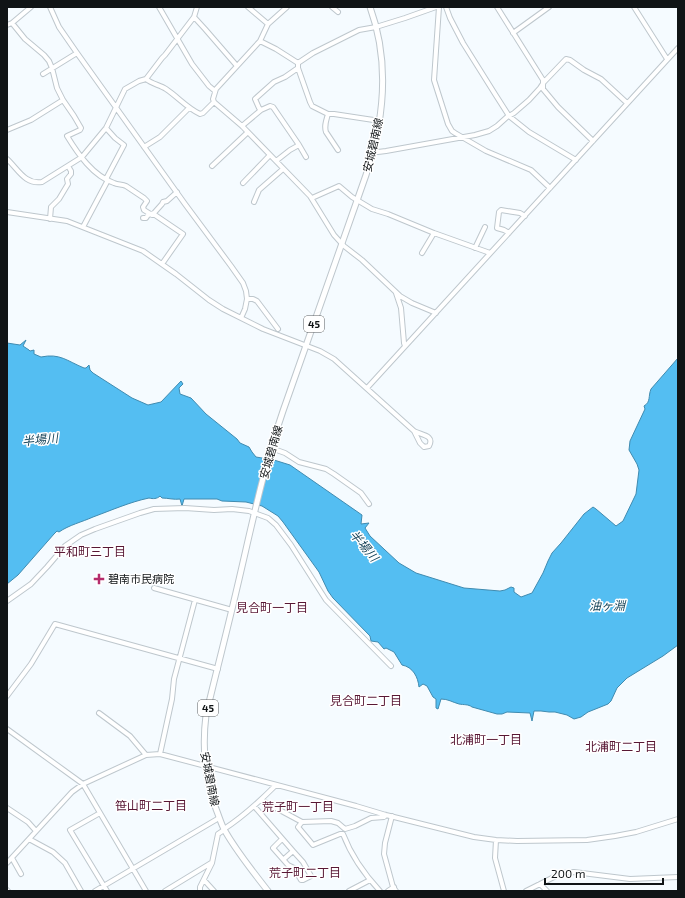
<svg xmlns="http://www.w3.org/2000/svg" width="685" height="898" font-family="'Exo 2','Noto Sans JP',sans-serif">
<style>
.water{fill:#54bef2;stroke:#408bb0}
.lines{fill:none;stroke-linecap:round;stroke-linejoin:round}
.minor-casing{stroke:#bec7cd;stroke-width:6}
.major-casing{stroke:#bec7cd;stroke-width:7}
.minor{stroke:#fff;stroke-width:4}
.major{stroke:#fff;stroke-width:5}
.poi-dot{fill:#b52c6c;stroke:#fff;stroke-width:1.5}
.labels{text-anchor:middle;stroke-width:3;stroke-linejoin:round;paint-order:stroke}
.shield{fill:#fff;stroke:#585a5c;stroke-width:1}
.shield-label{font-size:10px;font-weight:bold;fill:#101416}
.street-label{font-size:11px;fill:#101416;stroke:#fff}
.poi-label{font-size:11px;fill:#101416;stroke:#fff;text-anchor:start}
.water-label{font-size:12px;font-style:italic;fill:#1a475c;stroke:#fff}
.neighbourhood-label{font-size:12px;fill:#581734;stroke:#fff}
</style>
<rect width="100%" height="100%" fill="#f5fbff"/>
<path class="water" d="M26 340 23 346 29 350 30 351 34 350V354L41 357C60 353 67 361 84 368H86L89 365 90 370 93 373 132 398 148 405 161 402 181 381 183 384 179 388 180 394 191 398 206 414 237 439 240 443 249 447 252 452 256 457 274 460 290 465 362 515 361 524 369 523 365 528 370 536 399 563 416 573 464 588 500 591 505 590 511 587 514 588V592L521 597 532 593 543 573 548 561 552 553 561 543 584 514 593 507 596 509 616 526 623 521 636 494 639 470 637 464 629 450 630 441 645 409 644 406C651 402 648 396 651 389L678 358V645L663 656 627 678 617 688 611 701 608 704 588 712 581 717 574 719 567 715 555 712H549L541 711H534L532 721 530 713 507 712 502 714H497L472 707C468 704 464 705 459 704 452 702 448 699 441 699L438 709 436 708V699L433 697 427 686 423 684 419 687C418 677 413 667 402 665L394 652 386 648 384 649 378 642 371 641 370 636 333 598 328 591 319 572 283 522 278 516 262 506 246 502 222 501 217 499H184L182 506 180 499C174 500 168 498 162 498L160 496C157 499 153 499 149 498 130 502 112 510 93 517 82 522 69 525 59 532L57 531 54 534 18 575 7 584V343L20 345Z"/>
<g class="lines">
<defs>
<path id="minor" d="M50 7 59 27 77 53 185 204 231 266 243 283 246 291 247 299 245 309 241 318
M159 7 192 64 209 86 215 91
M248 7 268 24
M287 7 268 24 260 41 216 89 213 99 214 102 242 126 310 196 334 235 344 246 362 260 400 296 412 303 436 313
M332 7 338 12
M439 7 434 80 448 124 452 131 455 133 486 151 531 170 550 188
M446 7 450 18 463 43 495 94 509 116 529 132 576 160
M497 7 543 80V89L558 107 593 141
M634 7 667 59
M194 17 205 29 237 66
M12 23 25 39 44 55 49 61 52 68 57 88 63 100 74 116 81 128 80 130 67 136C78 154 93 176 114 183 118 185 122 184 126 186L144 198 147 201 143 207 144 210 152 215H155L183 234 162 264
M7 25 12 23 31 7
M513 33 549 7
M260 41 276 49 298 63
M298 63 313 53 359 30 376 27 405 18 436 7
M298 63V68L310 102 312 106 328 114H334L380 121
M43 74 77 53
M146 79C152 84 160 85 166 89 178 97 187 108 200 114L203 113 214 102
M261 110 259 108 255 99 274 82 285 77 298 68
M328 114C326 121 324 126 326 132L338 150
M242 126 261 110 270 106 273 107 299 145 290 150 276 161
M7 130 31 120 63 100
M299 145 306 157
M144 147 160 137 189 108
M374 151 378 152 386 151 475 135 489 131 497 126 507 117 514 113 529 100 540 88 544 82 566 59 570 60 584 70 601 79 627 103
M7 159C18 169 25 185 42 182L82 157 106 128 125 89 139 81 146 79 162 58 165 55 194 17 197 7
M212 166 248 132
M106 179 124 145 115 138 106 128
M243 183 270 155
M312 198 339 186 352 197 372 209 388 214 434 233 490 253
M254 202 259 190 283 169
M7 212 67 221 143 251 176 274 209 300 223 309 263 329 320 351 334 359 414 431C421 435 435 435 429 446L424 447 420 443 414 431
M143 218H146L148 215 154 213 162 204 163 202 167 201 177 192
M50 219 51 207 59 199 68 184 67 179 71 174V171L68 166
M83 227 108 180
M509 233 504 230 497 228 499 212 501 210 520 213 525 216
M475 248 485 227
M422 253 434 233
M396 293 401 308 404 343 405 346
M247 299H253L257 301 278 329
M367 388 678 48
M271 448 285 453 299 462 326 469 334 474 361 493 369 504
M154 588 232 610
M7 601 31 584 47 567 65 546 81 535 95 529 140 513 154 509 185 508 214 510 232 509 249 511 268 518 276 525 291 545 326 600 391 666
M7 696 31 664 55 624 218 669
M99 713 130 736 146 755
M7 729 83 784 146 891
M160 754 172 699 174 679 195 600
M261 800 302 822 331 821 338 823 345 829 355 826 371 818 384 817 386 815
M254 806 293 851 284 859
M7 808 28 822 36 831
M100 813 70 830 107 891
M392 816 385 843 384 854 393 887 396 891
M302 822 298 827 313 845 340 834H343C351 855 365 875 380 891
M224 829C243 817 260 801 276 785
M29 839 53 852 65 863 81 891
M282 839 273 848 288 865 294 868 301 880H303L311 876 303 862 293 851
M496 840 495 858 504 891
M12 858 21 874
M7 863 72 792 83 784 146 755 160 754 356 806 386 815 474 837 496 840 517 841 587 840 615 836 636 832 678 819
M204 880 214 891
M540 884 547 891
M7 890 8 891
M95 891 219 818
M165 891 211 863
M200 891V887L212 863 218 834 224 830
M349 891 370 880
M388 891 394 887
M526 891 562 873 574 872 630 879 678 877"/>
<path id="major" d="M268 891C253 872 237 852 225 831 221 824 219 816 216 809 205 779 202 747 206 715 216 673 227 631 237 588 251 529 263 469 283 411L366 175C384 121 390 62 370 7"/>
</defs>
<use href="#minor" class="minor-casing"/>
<use href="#major" class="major-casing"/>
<use href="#minor" class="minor"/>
<use href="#major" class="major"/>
</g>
<path class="poi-dot" d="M97 573h4v4h4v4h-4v4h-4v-4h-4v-4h4z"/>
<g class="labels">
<g class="shield">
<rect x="304" y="316" width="20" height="16" rx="3"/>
<rect x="198" y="700" width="20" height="16" rx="3"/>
</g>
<g class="shield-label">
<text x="314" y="328">45</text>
<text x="208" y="712">45</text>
</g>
<g class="street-label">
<text transform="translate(373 145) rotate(-77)" y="4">安城碧南線</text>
<text transform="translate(271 452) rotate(-74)" y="4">安城碧南線</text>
<text transform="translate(210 779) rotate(79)" y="4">安城碧南線</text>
</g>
<g class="poi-label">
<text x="108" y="583">碧南市民病院</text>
</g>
<g class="water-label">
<text transform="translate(40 440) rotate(-6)" y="4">半場川</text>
<text transform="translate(364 546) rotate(50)" y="4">半場川</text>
<text x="607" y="610">油ヶ淵</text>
</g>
<g class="neighbourhood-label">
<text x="90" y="556">平和町三丁目</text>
<text x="272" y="612">見合町一丁目</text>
<text x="366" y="705">見合町二丁目</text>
<text x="486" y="744">北浦町一丁目</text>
<text x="621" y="751">北浦町二丁目</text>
<text x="151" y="810">笹山町二丁目</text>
<text x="298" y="811">荒子町一丁目</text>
<text x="305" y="877">荒子町二丁目</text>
</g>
</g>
<rect width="685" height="898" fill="none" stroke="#101416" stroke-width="16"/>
<path d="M545 878v6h118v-6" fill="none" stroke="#101416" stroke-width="2"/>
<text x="551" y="878" font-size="12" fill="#101416" stroke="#ffffff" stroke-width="3" paint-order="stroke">200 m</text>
</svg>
